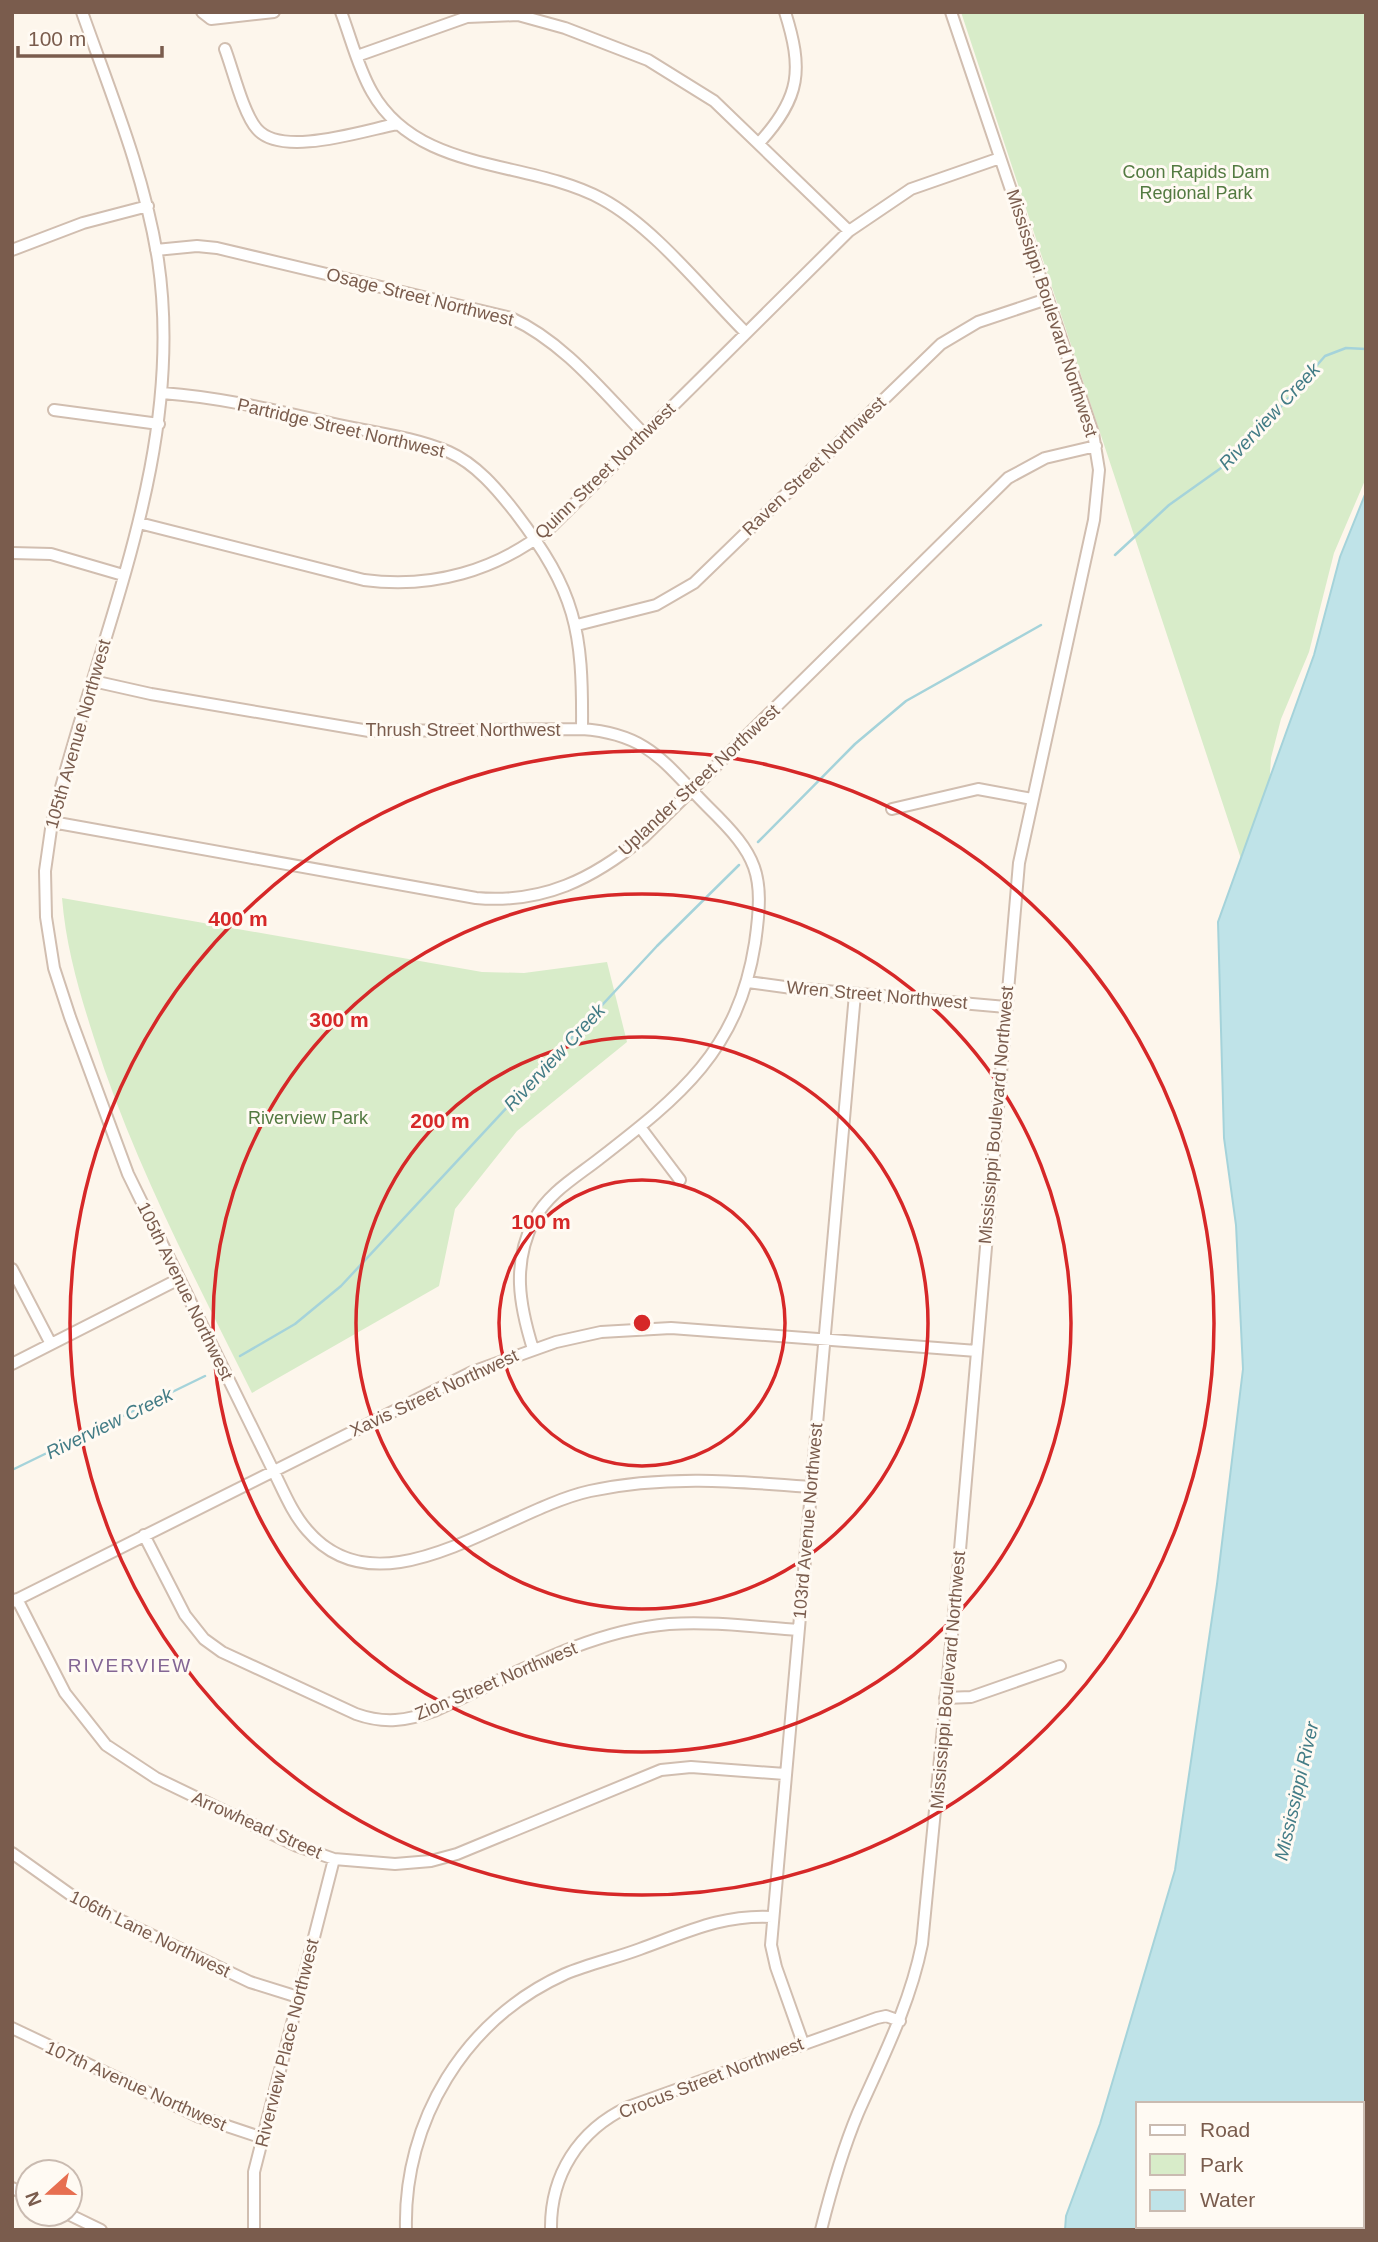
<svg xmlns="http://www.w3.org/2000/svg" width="1378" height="2242" font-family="Arial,sans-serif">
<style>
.green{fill:#d8ecc9}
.water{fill:#bfe3e8;stroke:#a5d3da;stroke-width:2}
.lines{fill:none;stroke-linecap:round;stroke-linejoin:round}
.stream{stroke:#a5d3da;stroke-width:2.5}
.minor-casing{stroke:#d1beb0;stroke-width:14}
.minor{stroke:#fff;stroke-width:10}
.ring{fill:none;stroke:#d62828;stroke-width:3.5}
.labels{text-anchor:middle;stroke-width:6;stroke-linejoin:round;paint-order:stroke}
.park-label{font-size:18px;fill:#537a41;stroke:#fffaf3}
.street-label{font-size:18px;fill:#7a5c4d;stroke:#fffaf3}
.water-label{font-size:19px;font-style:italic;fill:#437c86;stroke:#fffaf3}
.neighbourhood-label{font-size:19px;letter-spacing:2px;fill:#846695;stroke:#fffaf3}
.centre{fill:#d62828;stroke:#fffaf3;stroke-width:3.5}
.ring-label{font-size:21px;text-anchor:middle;font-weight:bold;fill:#d62828;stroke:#fffaf3;stroke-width:6;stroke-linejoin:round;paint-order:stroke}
</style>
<rect width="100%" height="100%" fill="#fdf6ec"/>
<path class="green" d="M961 12H1366V478L1334 553 1309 652 1281 719 1271 758 1266 833 1250 886Z
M62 898 482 972 524 973 607 962 627 1042 517 1131 455 1209 439 1286 252 1393C194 1276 133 1162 94 1038 79 991 66 947 62 898Z"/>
<path class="water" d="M1366 492V2179L1362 2197V2104H1138V2226H1356L1355 2230H1065L1066 2216 1100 2124 1175 1870 1217 1584 1243 1369 1236 1225 1224 1138 1218 922 1314 655 1340 557Z"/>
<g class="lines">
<path class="stream" d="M1115 555 1169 505 1221 468 1278 410 1325 356 1346 348 1366 349
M758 842 855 744 906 701 1041 625
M240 1356 295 1324 341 1286 657 946 739 865
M12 1470 205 1376"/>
<defs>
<path id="minor" d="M82 12C111 94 144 173 158 260 187 455 97 637 52 822L45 871 46 917 54 968 70 1017 128 1174 273 1470C283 1490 292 1513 307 1530 381 1617 504 1510 590 1491 664 1475 736 1481 811 1487
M202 12 211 19 274 12
M341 12C351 38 358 68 372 92 418 174 528 159 602 199 654 227 704 291 746 333
M225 49C233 70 243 113 257 129 282 158 365 130 397 124
M357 56 467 17 518 15 565 28 648 60 714 101 849 231
M760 142C801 97 803 69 785 12
M12 250 83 223 148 206
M156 250 197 246 217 248 511 318C564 342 604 393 644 434
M162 393C219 397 274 410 330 423 368 432 412 436 449 452 476 464 497 489 515 512 576 592 583 630 582 729
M54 410 159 424
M139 523 364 580C432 589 496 571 550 528L849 231 911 189 1000 158
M12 553 51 554 123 575
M577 625 656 605 694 583 941 344 978 322 1047 299
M93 681 151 694 369 731 582 729C649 734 664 763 708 807 758 856 765 873 755 943 738 1051 680 1096 599 1159 576 1177 548 1193 534 1220 512 1264 519 1304 533 1349
M892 809 978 789 1032 799
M52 822 476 898C543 904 593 879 644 837L1008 478 1045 458 1096 446
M748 982 792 988 1006 1007
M640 1127 680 1180
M12 1269 51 1344
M12 1364 179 1279
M144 1535 185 1615 204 1639 222 1652 356 1714C384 1724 407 1721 434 1711 509 1677 586 1631 669 1624 712 1621 756 1627 798 1630
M17 1599 65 1693 106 1745 156 1778 297 1846 334 1859 395 1864 431 1861 457 1854 661 1770 691 1767 785 1774
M12 1602 472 1372 556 1342 601 1332 671 1328 977 1351
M945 1698 971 1697 1060 1666
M12 1853 78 1900 250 1982 298 1997
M12 2028 197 2116 263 2138
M803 2043 776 1967 771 1945 855 994
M12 2188 28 2195
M68 2214 101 2230
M254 2230V2172L334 1859
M406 2230C403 2121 465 2019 565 1974 589 1964 616 1958 640 1949 687 1932 723 1914 773 1917
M551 2230C550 2175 579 2130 628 2107L877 2018 886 2016 900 2021
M821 2230C831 2190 842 2151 858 2113 883 2057 910 2004 922 1944L958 1573 1019 863 1094 520 1099 470 1093 433 951 12"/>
</defs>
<use href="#minor" class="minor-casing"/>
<use href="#minor" class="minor"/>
</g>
<g class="ring">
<circle cx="642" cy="1323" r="143"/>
<circle cx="642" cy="1323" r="286"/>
<circle cx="642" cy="1323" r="429"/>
<circle cx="642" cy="1323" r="572"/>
</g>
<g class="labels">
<g class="park-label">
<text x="1196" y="178">Coon Rapids Dam<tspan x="1196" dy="21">Regional Park</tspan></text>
<text x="308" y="1124">Riverview Park</text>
</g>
<g class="street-label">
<text transform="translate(420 297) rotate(14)" y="6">Osage Street Northwest</text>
<text transform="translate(1052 313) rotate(72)" y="6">Mississippi Boulevard Northwest</text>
<text transform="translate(341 428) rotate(13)" y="6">Partridge Street Northwest</text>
<text transform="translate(814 466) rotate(-44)" y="6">Raven Street Northwest</text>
<text transform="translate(605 471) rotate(-44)" y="6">Quinn Street Northwest</text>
<text x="463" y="736">Thrush Street Northwest</text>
<text transform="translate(78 734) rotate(-74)" y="6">105th Avenue Northwest</text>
<text transform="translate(699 780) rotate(-43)" y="6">Uplander Street Northwest</text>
<text transform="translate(877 995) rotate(5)" y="6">Wren Street Northwest</text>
<text transform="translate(996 1115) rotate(-85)" y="6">Mississippi Boulevard Northwest</text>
<text transform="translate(185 1291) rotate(64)" y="6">105th Avenue Northwest</text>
<text transform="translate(434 1393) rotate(-25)" y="6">Xavis Street Northwest</text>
<text transform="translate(808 1521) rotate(-85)" y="6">103rd Avenue Northwest</text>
<text transform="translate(948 1680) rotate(-85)" y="6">Mississippi Boulevard Northwest</text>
<text transform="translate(496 1681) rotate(-23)" y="6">Zion Street Northwest</text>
<text transform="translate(257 1825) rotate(24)" y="6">Arrowhead Street</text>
<text transform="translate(150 1934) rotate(26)" y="6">106th Lane Northwest</text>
<text transform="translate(287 2043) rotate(-76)" y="6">Riverview Place Northwest</text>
<text transform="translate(711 2078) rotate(-21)" y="6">Crocus Street Northwest</text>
<text transform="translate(136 2086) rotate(24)" y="6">107th Avenue Northwest</text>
</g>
<g class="water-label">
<text transform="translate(1269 416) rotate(-47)" y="7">Riverview Creek</text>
<text transform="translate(554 1057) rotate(-47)" y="7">Riverview Creek</text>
<text transform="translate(109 1423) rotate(-26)" y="7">Riverview Creek</text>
<text transform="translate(1296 1791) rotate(-77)" y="7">Mississippi River</text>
</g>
<g class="neighbourhood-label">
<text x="130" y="1672">RIVERVIEW</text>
</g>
</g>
<circle cx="642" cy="1323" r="10" class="centre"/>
<g class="ring-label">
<text x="238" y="926">400 m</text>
<text x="339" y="1027">300 m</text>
<text x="440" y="1128">200 m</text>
<text x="541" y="1229">100 m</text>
</g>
<rect width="1378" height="2242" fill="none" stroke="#7a5c4d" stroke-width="28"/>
<rect x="1136" y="2102" width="228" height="126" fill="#fffaf3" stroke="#cabbb1" stroke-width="2"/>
<rect x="1150" y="2125" width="35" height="10" fill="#ffffff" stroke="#cabbb1" stroke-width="2"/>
<text x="1200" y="2137" font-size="21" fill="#7a5c4d">Road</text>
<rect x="1150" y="2154" width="35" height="21" fill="#d8ecc9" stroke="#cabbb1" stroke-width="2"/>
<text x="1200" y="2172" font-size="21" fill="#7a5c4d">Park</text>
<rect x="1150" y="2190" width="35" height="21" fill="#bfe3e8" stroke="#cabbb1" stroke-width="2"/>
<text x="1200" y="2207" font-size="21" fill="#7a5c4d">Water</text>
<g transform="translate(49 2193) rotate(249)"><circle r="33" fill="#fffaf3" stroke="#cabbb1" stroke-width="2"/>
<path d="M0-5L12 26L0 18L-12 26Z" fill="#e76f51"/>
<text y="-10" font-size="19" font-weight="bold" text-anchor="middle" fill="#7a5c4d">N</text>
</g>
<path d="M18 46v10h144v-10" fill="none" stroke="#7a5c4d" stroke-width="3.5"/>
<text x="28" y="46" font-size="21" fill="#7a5c4d" stroke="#fffaf3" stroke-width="5" paint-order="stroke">100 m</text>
</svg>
